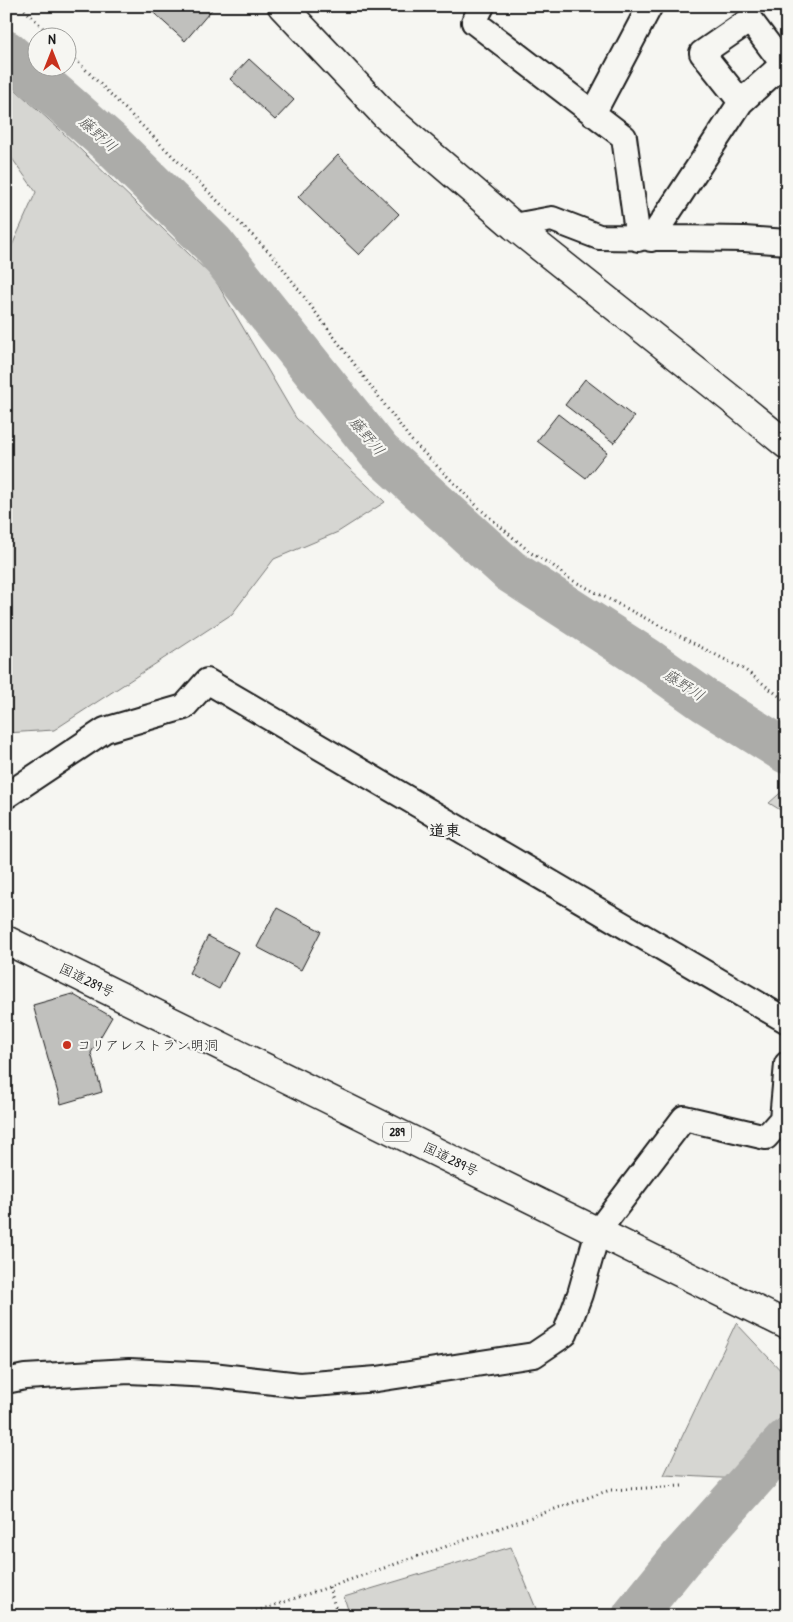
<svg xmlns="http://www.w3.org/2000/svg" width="793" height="1622" font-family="'Patrick Hand','Klee One',sans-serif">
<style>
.green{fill:#d6d6d2;stroke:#797977}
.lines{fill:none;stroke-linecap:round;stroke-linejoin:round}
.river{stroke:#acaca9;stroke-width:44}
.building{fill:#c0c0bd;stroke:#1c1c1c}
.street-casing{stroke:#1c1c1c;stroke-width:28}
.secondary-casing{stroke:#1c1c1c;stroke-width:31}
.highway-casing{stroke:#1c1c1c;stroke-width:31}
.path{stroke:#1c1c1c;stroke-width:3;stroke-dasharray:1 4;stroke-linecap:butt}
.street{stroke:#f6f6f2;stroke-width:24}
.secondary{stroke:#f6f6f2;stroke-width:28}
.highway{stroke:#f6f6f2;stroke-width:28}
.poi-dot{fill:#c8321e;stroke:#f6f6f2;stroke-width:2}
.labels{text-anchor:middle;stroke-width:4.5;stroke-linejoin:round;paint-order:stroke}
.shield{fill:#f6f6f2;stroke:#5d5d5c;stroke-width:1}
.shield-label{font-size:12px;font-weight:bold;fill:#1c1c1c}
.street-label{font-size:14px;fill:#1c1c1c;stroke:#f6f6f2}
.poi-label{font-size:14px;fill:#1c1c1c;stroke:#f6f6f2;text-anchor:start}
.water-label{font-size:15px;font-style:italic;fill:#565654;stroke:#f6f6f2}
.quarter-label{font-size:16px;font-weight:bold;fill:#1c1c1c;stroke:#f6f6f2}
</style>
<rect width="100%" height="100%" fill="#f6f6f2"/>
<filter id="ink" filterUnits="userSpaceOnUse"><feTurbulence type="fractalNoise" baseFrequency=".02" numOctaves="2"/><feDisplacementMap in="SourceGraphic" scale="10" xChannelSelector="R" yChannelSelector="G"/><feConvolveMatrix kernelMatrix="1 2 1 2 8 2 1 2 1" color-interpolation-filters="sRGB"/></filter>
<g filter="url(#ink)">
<path class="green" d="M6 81 59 129 214 278 296 418 385 502 338 532 274 559 232 614 54 730 6 733V259L36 192 6 150Z
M787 787V814L769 803Z
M736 1323 787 1377V1412L775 1423 740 1479 664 1475Z
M511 1547 539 1616H350L344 1597Z"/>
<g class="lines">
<path class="river" d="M6 52 110 143 213 244 379 452 510 571 646 659 704 700 787 752
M634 1616 681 1558 787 1440"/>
</g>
<path class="building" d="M146 6H215L185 41Z
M249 59 294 100 275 120 230 79Z
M338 155 399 214 359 255 298 197Z
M585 379 634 417 614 443 565 405Z
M558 414 607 452 586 478 537 441Z
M277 908 321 931 301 970 257 947Z
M208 936 238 952 219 989 189 973Z
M72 994 112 1017 91 1053 102 1092 61 1104 33 1005Z"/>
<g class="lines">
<defs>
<path id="street" d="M482 6 474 22 624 137 638 239
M593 114 650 6
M514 226 552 219 599 237 744 239 787 242
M651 239 741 102 783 64 750 20 702 53 741 102
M6 796 105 730 184 707 207 681 787 1021
M6 1381 25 1377 129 1371 212 1375 300 1385 377 1379 534 1355 565 1334 580 1294 598 1231 684 1118 766 1137 782 1119 787 1064"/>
<path id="secondary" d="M282 6 386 116 514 226 731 399 787 445"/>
<path id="highway" d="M6 940 787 1325"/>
</defs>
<use href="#street" class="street-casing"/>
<use href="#secondary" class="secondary-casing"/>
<use href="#highway" class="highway-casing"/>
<path class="path" d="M21 6 53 38
M68 52 275 258 411 440 480 509 531 553 552 565 568 578 745 670 787 702
M329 1587 338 1616
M242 1616 329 1587 610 1490 682 1486"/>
<use href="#street" class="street"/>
<use href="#secondary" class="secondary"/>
<use href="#highway" class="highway"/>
</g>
</g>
<circle class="poi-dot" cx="67" cy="1045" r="5"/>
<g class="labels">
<rect class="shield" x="383" y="1122.5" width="28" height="19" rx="4"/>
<g class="shield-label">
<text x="397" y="1136">289</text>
</g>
<g class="street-label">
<text transform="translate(87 980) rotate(26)" y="5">国道289号</text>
<text transform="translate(451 1159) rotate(26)" y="5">国道289号</text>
</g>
<g class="poi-label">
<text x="77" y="1050">コリアレストラン明洞</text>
</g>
<g class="water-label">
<text transform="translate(98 134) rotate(42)" y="5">藤野川</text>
<text transform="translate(367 436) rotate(50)" y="5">藤野川</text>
<text transform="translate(684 685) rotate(33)" y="5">藤野川</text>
</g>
<g class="quarter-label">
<text x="445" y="836">道東</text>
</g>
</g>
<rect width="793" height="1622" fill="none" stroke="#f6f6f2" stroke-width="25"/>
<rect x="12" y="12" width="768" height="1597" fill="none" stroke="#1c1c1c" stroke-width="2" filter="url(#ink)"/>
<g transform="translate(52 52)"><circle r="24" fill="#f6f6f2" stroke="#9f9f9c"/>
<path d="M0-4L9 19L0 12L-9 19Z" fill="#c8321e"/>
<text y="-8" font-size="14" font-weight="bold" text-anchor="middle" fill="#1c1c1c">N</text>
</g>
</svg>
